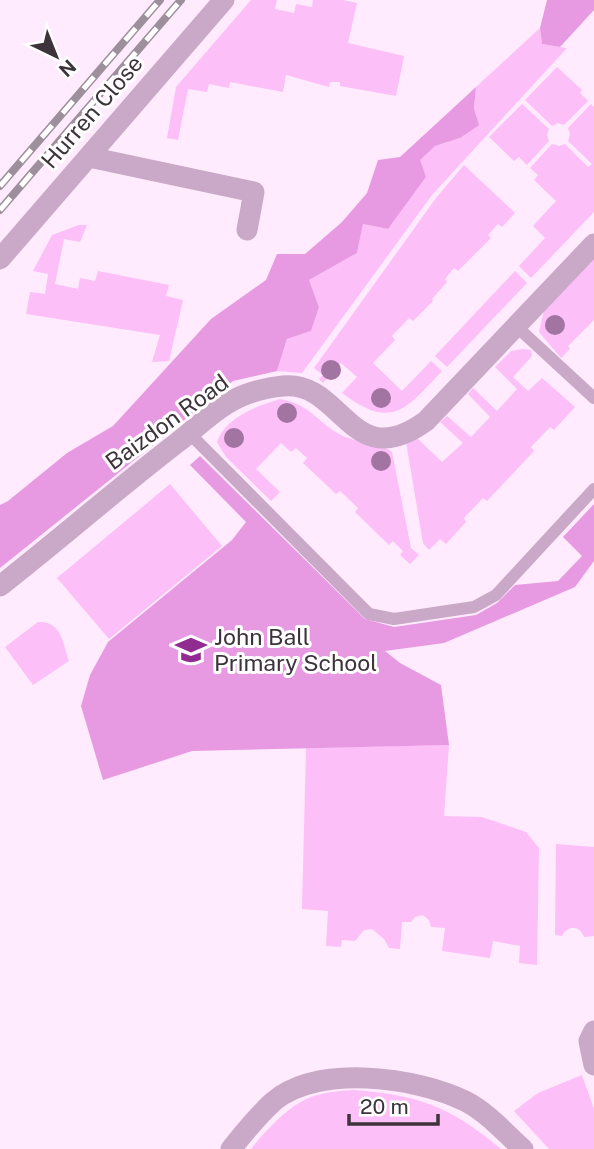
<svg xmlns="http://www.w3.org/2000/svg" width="594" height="1149" font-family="'Public Sans',sans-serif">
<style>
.green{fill:#fdbff8}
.forest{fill:#e79ae2}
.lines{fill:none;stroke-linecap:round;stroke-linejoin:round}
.lane{stroke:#caa8c7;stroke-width:12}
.street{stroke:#caa8c7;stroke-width:21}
.rail-casing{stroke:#9e8f9c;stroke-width:8}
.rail{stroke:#fff;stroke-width:5;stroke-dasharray:16;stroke-linecap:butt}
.tree{fill:#a274a1}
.labels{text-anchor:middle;stroke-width:6;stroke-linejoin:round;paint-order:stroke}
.street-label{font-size:23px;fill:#3c333b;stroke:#fff}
.poi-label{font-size:23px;fill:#3c333b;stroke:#fff;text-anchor:start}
</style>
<rect width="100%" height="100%" fill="#ffebfd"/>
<path class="green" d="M251 0H277L275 9 294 13 296 4 312 7 313 0H343L357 3 348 43 404 56 396 96 340 86V82H330L329 87 286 75 283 92 230 82 229 88 209 84 207 92 188 89 178 140 167 138 176 87Z
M540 28 542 44 567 48 432 195 302 373 277 371 287 339 311 331 319 307 309 280 357 253 363 224 388 229 426 177 419 160 435 146 460 138 474 109 476 87Z
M557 67 582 90 580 93 588 101 564 125 558 123 552 126 525 100Z
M522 104 549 129 547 135 549 141 527 165 519 157 514 161 489 137Z
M591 104 594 107V212L531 278 519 266 545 238 533 226 556 201 534 180 538 175 530 168 552 144 559 146 565 144 588 167 592 164 568 141 570 134 568 128Z
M464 165 515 213 502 227 498 224 488 235 491 238 458 271 454 268 445 279 447 282 432 299 433 301 413 321 409 318 392 336 395 340 373 363 402 391 431 361 442 371C406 409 392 431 342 393L357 377 341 363 323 383 319 379 323 375 314 368 436 198Z
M79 225H87L80 242 64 239 55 284 78 289 80 278 95 281 98 271 169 285 166 296 183 300 169 361 152 362 160 335 26 314 30 292 45 294 48 274 33 271 52 235Z
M594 259V320L568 346 570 349 561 358 539 332 544 310Z
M515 271 527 283 447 367 435 356Z
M523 349 531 350 532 356 513 377 528 391 542 378 575 407 554 430 550 427 531 447 534 451 487 501 483 498 464 518 466 522 446 544 440 539 429 550 423 543 406 442 414 435 442 462 463 443 440 422 447 416 471 437 490 417 468 394 473 388 497 411 517 389 495 367 511 351Z
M280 399C312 405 316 422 341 435 357 443 378 441 392 452L411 548 419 555 410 564 400 555 403 551 393 541 389 545 355 512 358 508 340 491 336 494 303 463 307 458 296 448 291 452 281 443 256 469 280 492 271 501 226 457 217 442C226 417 257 406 280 399Z
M170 484 222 546 109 639 57 578Z
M38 622C61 620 63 643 69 661L33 685 5 647Z
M449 745 444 816 482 817 526 832 539 848 537 965 519 963 520 946 493 941 490 958 442 951 445 928 431 927 429 920 423 915 415 917 411 922H402L400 949 389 948 384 939 372 929 364 930 355 941 342 940 341 947 326 946 328 911 302 909 306 748Z
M556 844 594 847V936L584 937C579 925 568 925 562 936L555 935Z
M582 1075 594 1109V1149H549L514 1111 538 1093Z
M353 1090C419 1095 449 1106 501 1149H251C266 1130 291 1103 314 1096 327 1092 339 1091 353 1090Z"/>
<path class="forest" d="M547 0H594V10L560 47 542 44 540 28Z
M476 87 474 109 479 125 460 138 435 146 420 160 426 177 388 229 363 224 357 253 309 280 319 307 311 331 287 339 277 371 233 381 0 568V505L8 501 67 453 113 426 211 319 266 280 277 254H305L342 222 367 193 378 160 400 157Z
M200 456 365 619 394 627 476 615 497 603 515 585 558 581 582 556 563 537 594 504V561L575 587 444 643 385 651 400 663 441 685 449 745 192 751 103 780 81 706 90 675 108 642 232 540 246 522 190 465Z"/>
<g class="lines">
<path class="lane" d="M516 326 594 398
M189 433 369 614 394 619 474 607 496 595 594 489"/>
<path class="street" d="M89 157 254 192 247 230
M0 259 224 0
M0 586C60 539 117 489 178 442 199 426 221 403 247 394 258 390 271 387 283 386 343 380 350 476 426 421L594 244
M594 1031 589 1041 594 1065
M231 1149C244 1133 258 1115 274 1101 319 1064 416 1077 465 1101 487 1112 505 1133 523 1149"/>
<defs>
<path id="rail" d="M0 186 160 0
M0 210 181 0"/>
</defs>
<use href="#rail" class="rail-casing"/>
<use href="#rail" class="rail"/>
</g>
<g class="tree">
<circle cx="555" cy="325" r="10"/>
<circle cx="331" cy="370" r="10"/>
<circle cx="381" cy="398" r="10"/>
<circle cx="287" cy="413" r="10"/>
<circle cx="234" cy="438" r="10"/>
<circle cx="381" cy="461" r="10"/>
</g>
<defs>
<symbol id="school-bare" viewBox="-9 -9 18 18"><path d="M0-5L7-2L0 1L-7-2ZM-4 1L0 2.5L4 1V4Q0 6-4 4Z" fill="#922b8f" stroke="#fff" stroke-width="2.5" paint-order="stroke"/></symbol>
</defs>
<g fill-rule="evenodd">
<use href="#school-bare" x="169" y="628" width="44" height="44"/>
</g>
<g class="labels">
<g class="street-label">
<text transform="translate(92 112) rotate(-49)" y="8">Hurren Close</text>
<text transform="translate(167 422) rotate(-36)" y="8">Baizdon Road</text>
</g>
<g class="poi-label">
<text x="214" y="645">John Ball<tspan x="214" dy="26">Primary School</tspan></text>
</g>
</g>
<g transform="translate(56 56) rotate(137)" stroke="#ffffff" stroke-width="5" paint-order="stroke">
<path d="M0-5L12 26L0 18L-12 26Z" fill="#3c333b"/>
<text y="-10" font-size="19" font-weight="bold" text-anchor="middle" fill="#3c333b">N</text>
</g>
<path d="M349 1114v10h89v-10" fill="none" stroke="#3c333b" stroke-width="3.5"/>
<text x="360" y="1114" font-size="21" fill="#3c333b" stroke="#ffffff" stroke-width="5" paint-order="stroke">20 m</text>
</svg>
